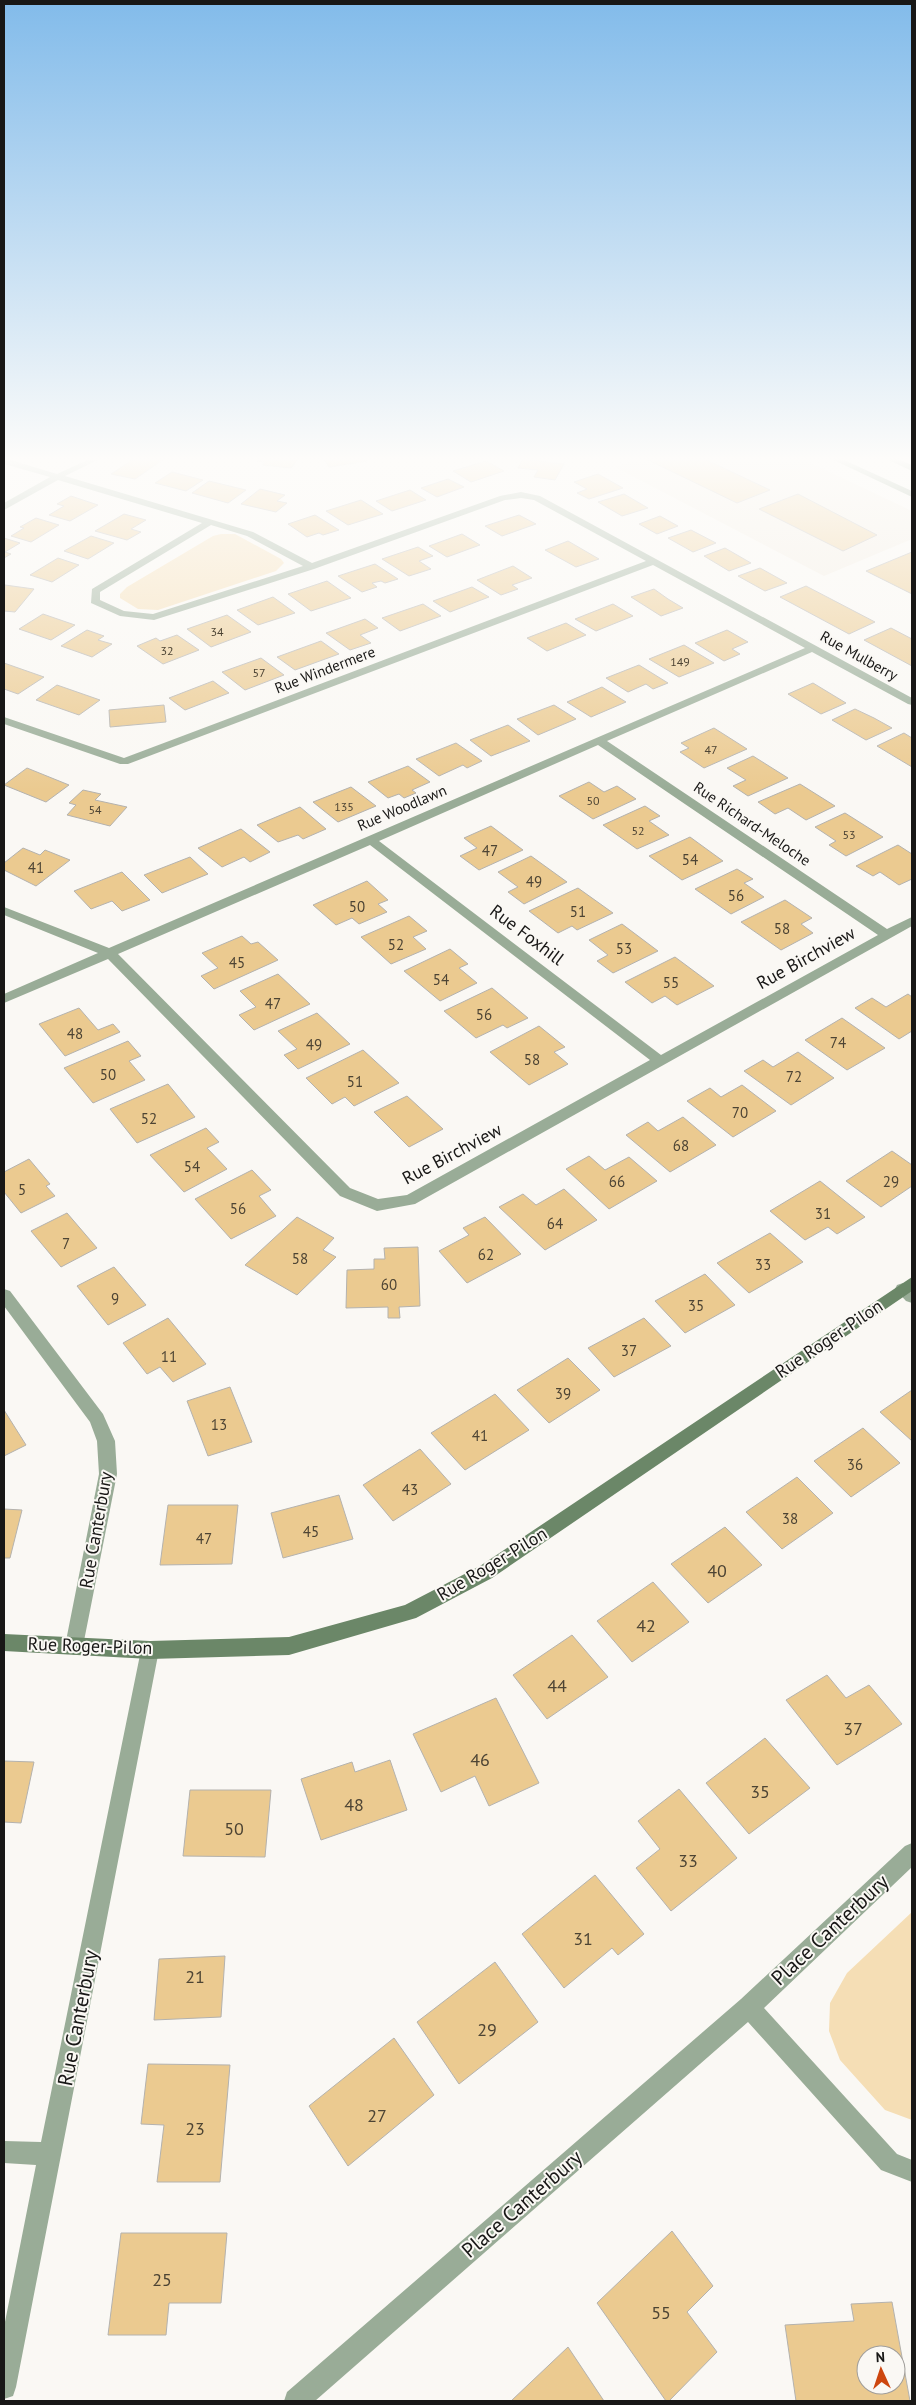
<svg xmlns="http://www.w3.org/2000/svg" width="916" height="2405" font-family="'PT Sans',sans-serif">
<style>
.built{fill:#f3ede3}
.green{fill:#f5deb5}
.building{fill:#ebca90;stroke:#b4b2ae;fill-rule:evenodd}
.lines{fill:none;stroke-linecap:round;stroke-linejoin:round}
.street{fill:#99ac97;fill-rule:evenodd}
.secondary{fill:#6b8768;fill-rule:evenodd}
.labels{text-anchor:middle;stroke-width:4;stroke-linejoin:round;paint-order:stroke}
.far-number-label{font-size:12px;fill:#4d4434}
.far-street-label{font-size:15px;fill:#181716;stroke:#faf8f4}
.number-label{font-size:15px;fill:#4d4434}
.street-label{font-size:18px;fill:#181716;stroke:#faf8f4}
.near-number-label{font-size:18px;fill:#4d4434}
.near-street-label{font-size:21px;fill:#181716;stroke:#faf8f4}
</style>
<rect width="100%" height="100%" fill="#faf8f4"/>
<path class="built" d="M652 455H794L912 511V539L824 576 615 467Z"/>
<path class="green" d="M221 534H235L281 559 284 563 276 571 158 610 138 609 120 598V594L127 587 213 536Z
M912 1912V2120L885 2110 840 2060 829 2031 830 2003 847 1973Z"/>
<path class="building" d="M140 455 164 459 135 479 111 474Z
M262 455H271L299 458 291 468 263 465 265 462 257 461Z
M341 455H362L367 461 329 467 323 457Z
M656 455H696L770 490 737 503 644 458Z
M523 459 564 464 555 480 534 477 538 470 518 468Z
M486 461 504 471 471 482 453 471Z
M172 472 203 480 186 491 155 483Z
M598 474 623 488 589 499 577 493 587 489 574 482Z
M448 479 464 487 437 497 421 488Z
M209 481 246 490 228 503 192 493Z
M260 489 285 495 277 501 287 503 276 512 241 504Z
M410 490 426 500 392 511 376 501Z
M624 494 648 508 622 516 598 502Z
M798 494 877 535 843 551 759 509Z
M71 496 98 505 70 521 49 515 64 506 57 504Z
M361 500 383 514 348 525 326 511Z
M124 514 146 520 131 529 141 532 127 540 95 531Z
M315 515 339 530 323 535 319 533 307 537 288 524Z
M519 515 536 524 502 536 485 526Z
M660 516 678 526 657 534 639 524Z
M36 518 59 525 31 542 11 536 24 528 20 527Z
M691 530 716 543 693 552 668 538Z
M462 534 480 545 447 557 429 546Z
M91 536 114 543 88 559 64 551Z
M4 538 20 543 5 552 11 554 4 558Z
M568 541 599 559 576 567 545 550Z
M418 547 433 556 419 561 431 569 409 576 382 559Z
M725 548 751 563 729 571 704 556Z
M912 552V594L866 571Z
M58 558 79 565 52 582 30 575Z
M375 564 398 579 385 583 381 581 372 583 377 587 362 592 338 576Z
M513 566 532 578 512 585 518 589 501 595 477 580Z
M760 568 787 583 765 591 738 576Z
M327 581 351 598 311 611 288 594Z
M5 585 34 589 15 612 4 611Z
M806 586 875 622 849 634 780 597Z
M472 587 489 597 450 612 433 601Z
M654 589 668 599 683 608 661 616 631 597Z
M273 597 295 613 258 625 237 610Z
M423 604 441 616 400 631 382 618Z
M613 604 633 616 596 631 575 619Z
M43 614 75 625 51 640 19 629Z
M227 615 251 632 211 647 187 629Z
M365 619 378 628 360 635 371 643 350 650 326 633Z
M566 623 586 635 547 651 527 638Z
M891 628 912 639V666L864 640Z
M87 630 104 636 98 640 112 644 92 657 61 646Z
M727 630 748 642 732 649 740 654 724 661 695 643Z
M177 635 199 650 163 664 137 646 156 638 160 641Z
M321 641 339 654 295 670 277 657Z
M684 645 714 663 679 677 649 659Z
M261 658 284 675 245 690 222 672Z
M4 663 44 677 18 694 4 689Z
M639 665 668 683 653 689 646 684 628 692 606 678Z
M213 681 229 693 185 710 169 698Z
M813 683 846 703 821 714 788 694Z
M57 685 100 700 79 715 36 700Z
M602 687 626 702 591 717 567 702Z
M164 705 166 722 110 727 109 710Z
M554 705 576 719 538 735 517 719Z
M855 709 874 718 892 728 866 740 832 720Z
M508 725 530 741 491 756 470 740Z
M714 728 747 749 704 768 680 752 689 748 681 743Z
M904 733 912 738V767L877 746Z
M456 743 482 761 467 768 463 765 439 776 416 759Z
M753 756 788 778 748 796 733 786 746 780 727 768Z
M408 766 430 782 412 790 416 793 404 798 399 794 388 798 368 782Z
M27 768 69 785 46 802 4 785Z
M589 782 604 792 617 786 636 799 593 819 559 796Z
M800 784 835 806 806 820 788 808 775 814 758 802Z
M351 787 376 806 338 822 313 802Z
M83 790 101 794 95 800 127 807 110 826 67 815 76 805 69 803Z
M645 806 660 816 649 821 669 835 637 849 603 825Z
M300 807 326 829 303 839 298 835 278 842 257 825Z
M845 813 883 837 846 856 829 845 836 841 815 827Z
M491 826 523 850 479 870 460 856 477 848 464 838Z
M241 829 270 852 250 862 244 857 222 867 198 848Z
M690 837 723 861 682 880 649 856Z
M898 845 912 854V879L899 885 880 872 873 876 856 866Z
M23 848 40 855 45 850 70 860 36 886 4 870V863Z
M531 856 567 882 524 904 508 892 518 887 498 872Z
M190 857 208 874 162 893 144 875Z
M737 869 753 879 744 883 764 897 731 914 695 889Z
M122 872 150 900 122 911 112 901 91 909 74 891Z
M367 881 388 900 378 904 387 912 359 924 352 918 336 925 313 905Z
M578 888 613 913 577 930 572 926 558 933 529 911Z
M785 900 812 918 801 924 813 933 781 950 741 922Z
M409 916 427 931 413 937 426 949 391 964 361 937Z
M622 924 658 951 613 973 597 961 608 955 589 940Z
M242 936 251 944 258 942 278 960 214 989 201 976 218 968 202 953Z
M450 949 468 964 459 968 477 983 440 1001 404 971Z
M675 957 714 986 677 1005 665 996 652 1003 625 982Z
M278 974 310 1004 254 1030 239 1015 256 1007 240 991Z
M492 988 528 1018 507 1028 503 1025 476 1038 444 1011Z
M908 994 912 997V1031L899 1039 855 1008 872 998 886 1007Z
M79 1008 98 1030 113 1024 120 1032 65 1056 39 1024Z
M317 1013 350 1044 298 1069 284 1055 297 1049 278 1031Z
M842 1018 885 1048 847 1070 805 1040Z
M539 1026 565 1047 554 1052 568 1064 529 1085 490 1052Z
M128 1041 141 1056 129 1061 145 1080 93 1103 64 1068Z
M363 1050 399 1083 354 1106 345 1097 332 1104 306 1078Z
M798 1052 834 1078 791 1105 744 1071 763 1060 773 1067Z
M168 1084 195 1117 137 1143 110 1109Z
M742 1085 776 1111 733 1137 687 1101 710 1088 721 1097Z
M407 1096 443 1129 409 1147 374 1112Z
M683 1117 716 1145 670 1172 626 1135 648 1122 658 1131Z
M206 1128 219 1142 207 1148 227 1169 184 1192 150 1155Z
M892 1151 912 1165V1186L881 1207 846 1181Z
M589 1156 605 1170 629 1157 657 1181 609 1209 566 1169Z
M29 1159 50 1184 46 1186 55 1196 21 1213 4 1192V1172Z
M252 1170 271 1190 259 1196 276 1216 231 1239 195 1199Z
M820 1181 865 1217 837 1234 828 1227 805 1240 770 1211Z
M564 1189 597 1220 545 1250 499 1207 523 1194 536 1205Z
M67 1213 97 1248 61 1267 31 1231Z
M297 1217 334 1238 323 1250 336 1257 297 1295 245 1265Z
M485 1217 521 1254 467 1283 439 1251 469 1235 463 1228Z
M770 1233 803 1262 749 1293 717 1263Z
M418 1247 420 1306 399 1307 400 1318H388V1307L346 1308 347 1270 374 1269V1259H385L384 1248Z
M114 1267 146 1305 108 1325 77 1286Z
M705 1274 735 1305 685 1333 655 1301Z
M168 1318 206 1364 173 1382 160 1367 147 1374 123 1343Z
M644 1318 671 1346 614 1377 588 1348Z
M568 1358 600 1390 549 1423 517 1390Z
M230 1387 252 1442 208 1456 187 1401Z
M912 1390V1441L880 1412Z
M495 1394 529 1430 465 1470 431 1433Z
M4 1410 26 1445 4 1456Z
M863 1428 900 1463 851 1497 814 1461Z
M420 1449 451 1484 393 1521 363 1485Z
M797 1477 833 1513 782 1549 746 1512Z
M339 1495 353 1539 283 1558 271 1513Z
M168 1505H238L232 1564 160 1565Z
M4 1509 22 1510 10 1558H4Z
M725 1527 762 1565 708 1603 671 1564Z
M653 1582 689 1622 632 1662 597 1621Z
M572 1635 608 1677 547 1719 513 1675Z
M827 1675 846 1698 869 1685 902 1724 837 1765 786 1700Z
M496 1698 539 1783 489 1806 475 1776 441 1792 413 1734Z
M765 1738 810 1788 749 1834 706 1783Z
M390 1760 407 1810 321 1840 301 1779 352 1762 355 1772Z
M4 1761 34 1762 21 1823 4 1822Z
M679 1789 737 1858 671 1911 636 1868 660 1849 638 1821Z
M190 1790H271L265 1857 183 1856Z
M595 1875 644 1934 618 1955 612 1948 564 1988 522 1934Z
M225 1956 221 2017 154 2020 159 1959Z
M495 1962 538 2022 459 2084 417 2022Z
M394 2038 434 2095 348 2166 309 2106Z
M148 2064 230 2065 220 2182H157L164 2125 141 2124Z
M672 2231 713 2286 687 2312 717 2352 669 2401H666L597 2303Z
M121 2233H227L221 2303H169L166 2335H108Z
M892 2302 910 2401H796L785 2325 854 2321 851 2304ZM866 2355H896V2385H866Z
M568 2347 604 2401H511Z"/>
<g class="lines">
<path class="street" d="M98 455H108L65 476 253 532 312 563 500 496 521 492 540 496 912 698V705L908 704 812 652 607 741 887 929 912 917V926L415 1204 377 1211 340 1196 108 959 4 1003V994L98 953 4 915V907L109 948 805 648 653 565 128 764H120L4 724V717L124 758 646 561 534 500 521 498 505 500 314 569 154 620 120 616 91 603 92 589 202 523 58 480 4 510V503L50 477 4 464V458L57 474ZM211 525 247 536 303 566 153 614 124 611 100 600V592ZM598 745 878 935 661 1055 379 841ZM370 845 650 1060 407 1195 378 1199 350 1188 118 954Z
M903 1283 912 1288V1303L906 1301 895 1289 897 1285Z
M4 1289 10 1291 103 1414 115 1441 117 1474 83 1646 81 1652 74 1655 67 1652 65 1646 99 1474 97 1441 90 1422 4 1306Z
M150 1641 157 1644 159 1650 16 2387 13 2396 4 2399V2327L36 2165 4 2163V2141L41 2142 141 1650 143 1644Z
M912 1843V1867L764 2008 897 2154 912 2160V2182L881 2170 748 2022 315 2401H284L287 2392 741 1999 905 1846Z"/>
<path class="secondary" d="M823 455H833L912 491V497Z
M878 455H888L912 465V471Z
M912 1277V1291L492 1578 416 1618 289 1655 150 1659 4 1651V1634L150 1641 289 1637 405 1605 480 1566Z"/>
</g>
<linearGradient id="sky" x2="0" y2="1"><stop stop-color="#82bbea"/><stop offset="0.58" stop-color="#fdfcfa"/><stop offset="1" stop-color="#fdfcfa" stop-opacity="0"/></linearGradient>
<rect width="916" height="791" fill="url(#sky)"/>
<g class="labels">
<g class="far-number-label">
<text x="217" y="636">34</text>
<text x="167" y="655">32</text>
<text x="680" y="666">149</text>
<text x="259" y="677">57</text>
<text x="711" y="754">47</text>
<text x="593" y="805">50</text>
<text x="344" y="811">135</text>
<text x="95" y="814">54</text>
<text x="638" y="835">52</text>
<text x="849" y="839">53</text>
</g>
<g class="far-street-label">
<text transform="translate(859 656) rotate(29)" y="5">Rue Mulberry</text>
<text transform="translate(325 670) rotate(-21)" y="5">Rue Windermere</text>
<text transform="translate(402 808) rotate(-23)" y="5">Rue Woodlawn</text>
<text transform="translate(752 824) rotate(34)" y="5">Rue Richard-Meloche</text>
</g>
<g class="number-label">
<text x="490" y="856">47</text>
<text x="690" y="865">54</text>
<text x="36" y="873">41</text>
<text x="534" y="887">49</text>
<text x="736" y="901">56</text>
<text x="357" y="912">50</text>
<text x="578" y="917">51</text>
<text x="782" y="934">58</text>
<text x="396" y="950">52</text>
<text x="624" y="954">53</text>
<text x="237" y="968">45</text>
<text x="441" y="985">54</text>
<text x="671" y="988">55</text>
<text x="273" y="1009">47</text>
<text x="484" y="1020">56</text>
<text x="75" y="1039">48</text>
<text x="838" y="1048">74</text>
<text x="314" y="1050">49</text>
<text x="532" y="1065">58</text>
<text x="108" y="1080">50</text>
<text x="794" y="1082">72</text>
<text x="355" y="1087">51</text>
<text x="740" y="1118">70</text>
<text x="149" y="1124">52</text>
<text x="681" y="1151">68</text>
<text x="192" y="1172">54</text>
<text x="617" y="1187">66</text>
<text x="891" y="1187">29</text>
<text x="22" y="1195">5</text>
<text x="238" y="1214">56</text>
<text x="823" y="1219">31</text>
<text x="555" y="1229">64</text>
<text x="66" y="1249">7</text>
<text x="486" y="1260">62</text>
<text x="300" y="1264">58</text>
<text x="763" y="1270">33</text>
<text x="389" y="1290">60</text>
<text x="115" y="1304">9</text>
<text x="696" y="1311">35</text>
<text x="629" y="1356">37</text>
<text x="169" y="1362">11</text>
<text x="563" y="1399">39</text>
<text x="219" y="1430">13</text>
<text x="480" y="1441">41</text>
<text x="855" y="1470">36</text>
<text x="410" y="1495">43</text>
<text x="790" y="1524">38</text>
<text x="311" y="1537">45</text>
<text x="204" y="1544">47</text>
</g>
<g class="street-label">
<text transform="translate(527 935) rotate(37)" y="6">Rue Foxhill</text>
<text transform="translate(806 958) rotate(-29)" y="6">Rue Birchview</text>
<text transform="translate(452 1154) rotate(-28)" y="6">Rue Birchview</text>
<text transform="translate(829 1339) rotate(-34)" y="6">Rue Roger-Pilon</text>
<text transform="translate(96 1530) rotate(-80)" y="6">Rue Canterbury</text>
<text transform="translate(492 1564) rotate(-31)" y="6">Rue Roger-Pilon</text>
<text transform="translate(90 1646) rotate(2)" y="6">Rue Roger-Pilon</text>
</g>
<g class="near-number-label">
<text x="717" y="1577">40</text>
<text x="646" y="1632">42</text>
<text x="557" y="1692">44</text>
<text x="853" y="1735">37</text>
<text x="480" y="1766">46</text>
<text x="760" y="1798">35</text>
<text x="354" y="1811">48</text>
<text x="234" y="1835">50</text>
<text x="688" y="1867">33</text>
<text x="583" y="1945">31</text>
<text x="195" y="1983">21</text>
<text x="487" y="2036">29</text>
<text x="377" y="2122">27</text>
<text x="195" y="2135">23</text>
<text x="162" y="2286">25</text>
<text x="661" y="2319">55</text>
</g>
<g class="near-street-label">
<text transform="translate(830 1930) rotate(-43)" y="7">Place Canterbury</text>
<text transform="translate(78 2018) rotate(-79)" y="7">Rue Canterbury</text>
<text transform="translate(522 2204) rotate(-41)" y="7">Place Canterbury</text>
</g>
</g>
<rect width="916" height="2405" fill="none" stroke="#181716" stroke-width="10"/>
<g transform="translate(881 2370) rotate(357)"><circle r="24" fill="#faf8f4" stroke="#a09e9b"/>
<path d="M0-4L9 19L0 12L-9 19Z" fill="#cd460e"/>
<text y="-8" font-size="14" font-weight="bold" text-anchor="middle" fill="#181716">N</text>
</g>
</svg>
